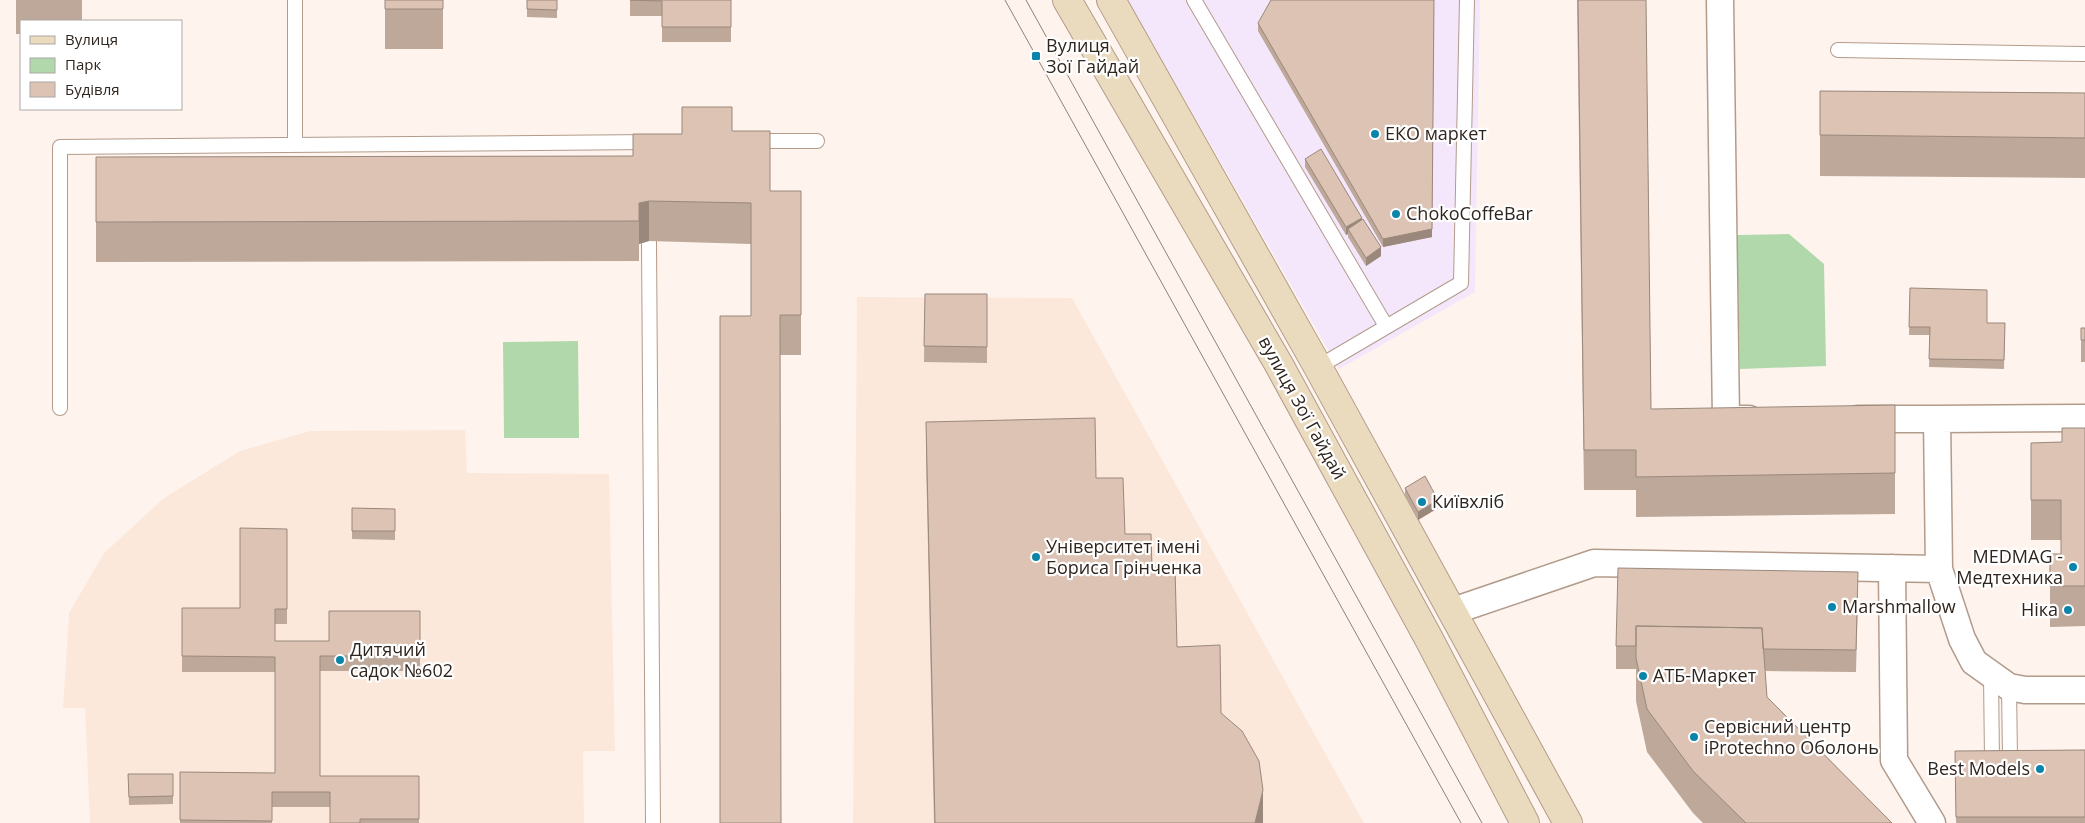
<svg xmlns="http://www.w3.org/2000/svg" width="2085" height="823" font-family="'Open Sans',sans-serif">
<style>
.commercial{fill:#f4e7fb}
.built{fill:#fbe8db}
.green{fill:#b1d8aa}
.lines{fill:none;stroke-linecap:round;stroke-linejoin:round}
.lane-casing{stroke:#b29b8b;stroke-width:16}
.street-casing{stroke:#b29b8b;stroke-width:29}
.secondary-casing{stroke:#b29b8b;stroke-width:30}
.lane{stroke:#fff;stroke-width:14}
.street{stroke:#fff;stroke-width:26}
.secondary{stroke:#eadbbe;stroke-width:28}
.tram{stroke:#8c827b;stroke-width:1}
.wall{fill:#bda89a}
.shaded-wall{fill:#9a887d}
.building{fill:#dcc3b3;stroke:#9a887d}
.poi-dot{fill:#0b84a9;stroke:#fff;stroke-width:2}
.labels{text-anchor:middle;stroke-width:4.5;stroke-linejoin:round;paint-order:stroke}
.poi-label{font-size:18px;fill:#2f251f;stroke:#fff;text-anchor:start}
.street-label{font-size:18px;fill:#2f251f;stroke:#fff}
</style>
<rect width="100%" height="100%" fill="#fef4ed"/>
<path class="commercial" d="M1128 0H1480L1475 292 1339 369Z"/>
<path class="built" d="M857 297 1072 298 1364 823H853Z
M465 430 467 473 609 474 615 751H583L584 823H90L85 708H63L69 613 104 553 164 498 240 451 310 431Z"/>
<path class="green" d="M1789 234 1824 264 1826 366 1740 369 1737 235Z
M578 341 579 438H504L503 342Z"/>
<g class="lines">
<defs>
<path id="lane" d="M1194 0 1386 326
M1838 50 2085 54
M752 141H817
M295 145V0
M649 241 653 823
M1318 367 1461 283 1467 0
M60 408V147L651 142
M1991 676 1992 759
M2009 687 2010 759"/>
<path id="street" d="M1720 0 1726 419H1749
M2085 418 1937 419 1939 569 1962 639 1974 662 2009 687 2025 690H2085
M1858 419H1937
M1892 568 1894 760 1932 823
M1453 611 1594 563 1939 569"/>
<path id="secondary" d="M1067 0 1278 363 1429 639 1525 823
M1111 0 1318 367 1568 823"/>
</defs>
<use href="#lane" class="lane-casing"/>
<use href="#street" class="street-casing"/>
<use href="#secondary" class="secondary-casing"/>
<use href="#lane" class="lane"/>
<use href="#street" class="street"/>
<use href="#secondary" class="secondary"/>
<path class="tram" d="M1005 0 1461 823
M1026 0 1482 823"/>
</g>
<path class="wall" d="M16 0H82V21H21V34H16Z
M385 0H443V49H385Z
M527 0H557V18L527 17Z
M630 0H731V42H662V16H630Z
M1577 0H1646L1651 409 1895 473V514L1636 517V490H1584Z
M1258 23 1432 237 1383 247 1258 31Z
M1820 91 2085 93V178L1820 176Z
M732 131 770 191H801V355H780L751 316V244L649 241 639 244V261L96 262V157L633 156 682 134Z
M1305 159 1362 220 1381 256 1366 266 1348 237V234L1346 235 1305 167Z
M1910 288 1987 323H2005L2004 369 1929 367 1930 335H1909Z
M925 294H987V363L924 362Z
M2081 328H2085V362H2081Z
M926 422 1096 478 1125 534 1152 567 1177 647 1221 713 1263 823H934L926 457Z
M2085 428V626L2050 627V554H2061V540H2031V443L2062 442Z
M1405 488 1438 508 1418 520 1405 496Z
M352 508 395 509V540L352 539Z
M287 529V624H275V641H329L420 611V671H320V776H419V823H330V807H272V823H180V772L275 773V672H182V608H240Z
M1858 595 1856 672 1765 671 1767 697 1892 823H1703L1693 813 1647 752 1636 701V669H1616V646Z
M2085 750V823H1956L1955 751Z
M128 774H173V804L129 805Z"/>
<path class="shaded-wall" d="M1434 0 1432 237 1383 247V239Z
M649 201V241L639 244V203Z
M1362 218V226L1348 229V234L1346 235V227Z
M1381 247V256L1366 266V258Z
M1438 500V508L1418 520V512Z
M1263 790V823H1255Z"/>
<path class="building" d="M385 0H443V9H385Z
M527 0H557V10L527 9Z
M630 0H731V27H662V1Z
M1271 0H1434L1432 229 1383 239 1258 23Z
M1578 0H1646L1651 409 1895 405V473L1636 477V450H1584Z
M1820 91 2085 93V138L1820 135Z
M682 107H732V131H770V191H801V315H780L781 823H720V316H751V203L649 201 639 203V221L96 222V157L633 156V134H682Z
M1321 149 1362 218 1346 227 1305 159Z
M1363 219 1381 247 1366 258 1348 229Z
M1910 288 1987 290V323H2005L2004 360 1929 359 1930 327H1909Z
M925 294H987V347L924 346Z
M2081 328H2085V340H2081Z
M1095 418 1096 478H1123L1125 534H1151L1152 567H1175L1177 647 1220 645 1221 713 1242 731 1259 761 1263 790 1255 823H935L926 422Z
M2062 428H2085V586H2050V554H2061V500H2031V443L2062 442Z
M1425 476 1438 500 1418 512 1405 488Z
M352 508 395 509V531H352Z
M240 528 287 529V609H275V641H329V611H420V656H320V776H419V819H360V823H330V792H272V821L180 820V772L275 773V657L182 656V608H240Z
M1618 568 1858 572 1856 650 1763 649 1762 628 1636 626V646H1616Z
M1636 626 1762 628 1767 697 1892 823H1746L1693 771 1647 709 1636 658Z
M2085 750V817H1956L1955 751Z
M128 774H173V796L129 797Z"/>
<g class="poi-dot">
<rect x="1031" y="51" width="10" height="10" rx="2.5"/>
<circle cx="1375" cy="134" r="5"/>
<circle cx="1396" cy="214" r="5"/>
<circle cx="1422" cy="502" r="5"/>
<circle cx="1036" cy="557" r="5"/>
<circle cx="2073" cy="567" r="5"/>
<circle cx="1832" cy="607" r="5"/>
<circle cx="2068" cy="610" r="5"/>
<circle cx="340" cy="660" r="5"/>
<circle cx="1643" cy="676" r="5"/>
<circle cx="1694" cy="737" r="5"/>
<circle cx="2040" cy="769" r="5"/>
</g>
<g class="labels">
<g class="poi-label">
<text x="1046" y="52">Вулиця<tspan x="1046" dy="21">Зої Гайдай</tspan></text>
<text x="1385" y="140">ЕКО маркет</text>
<text x="1406" y="220">ChokoCoffeBar</text>
<text x="1432" y="508">Київхліб</text>
<text x="1046" y="553">Університет імені<tspan x="1046" dy="21">Бориса Грінченка</tspan></text>
<text x="2063" y="563" text-anchor="end">MEDMAG -<tspan x="2063" dy="21">Медтехника</tspan></text>
<text x="1842" y="613">Marshmallow</text>
<text x="2058" y="616" text-anchor="end">Ніка</text>
<text x="350" y="656">Дитячий<tspan x="350" dy="21">садок №602</tspan></text>
<text x="1653" y="682">АТБ-Маркет</text>
<text x="1704" y="733">Сервісний центр<tspan x="1704" dy="21">iProtechno Оболонь</tspan></text>
<text x="2030" y="775" text-anchor="end">Best Models</text>
</g>
<g class="street-label">
<text transform="translate(1302 408) rotate(61)" y="6">вулиця Зої Гайдай</text>
</g>
</g>
<rect x="20" y="20" width="162" height="90" fill="#ffffff" stroke="#aca8a5"/>
<rect x="30" y="36" width="25" height="8" fill="#eadbbe" stroke="#aca8a5"/>
<text x="65" y="45" font-size="15" fill="#2f251f">Вулиця</text>
<rect x="30" y="58" width="25" height="15" fill="#b1d8aa" stroke="#aca8a5"/>
<text x="65" y="70" font-size="15" fill="#2f251f">Парк</text>
<rect x="30" y="82" width="25" height="15" fill="#dcc3b3" stroke="#aca8a5"/>
<text x="65" y="95" font-size="15" fill="#2f251f">Будівля</text>
</svg>
